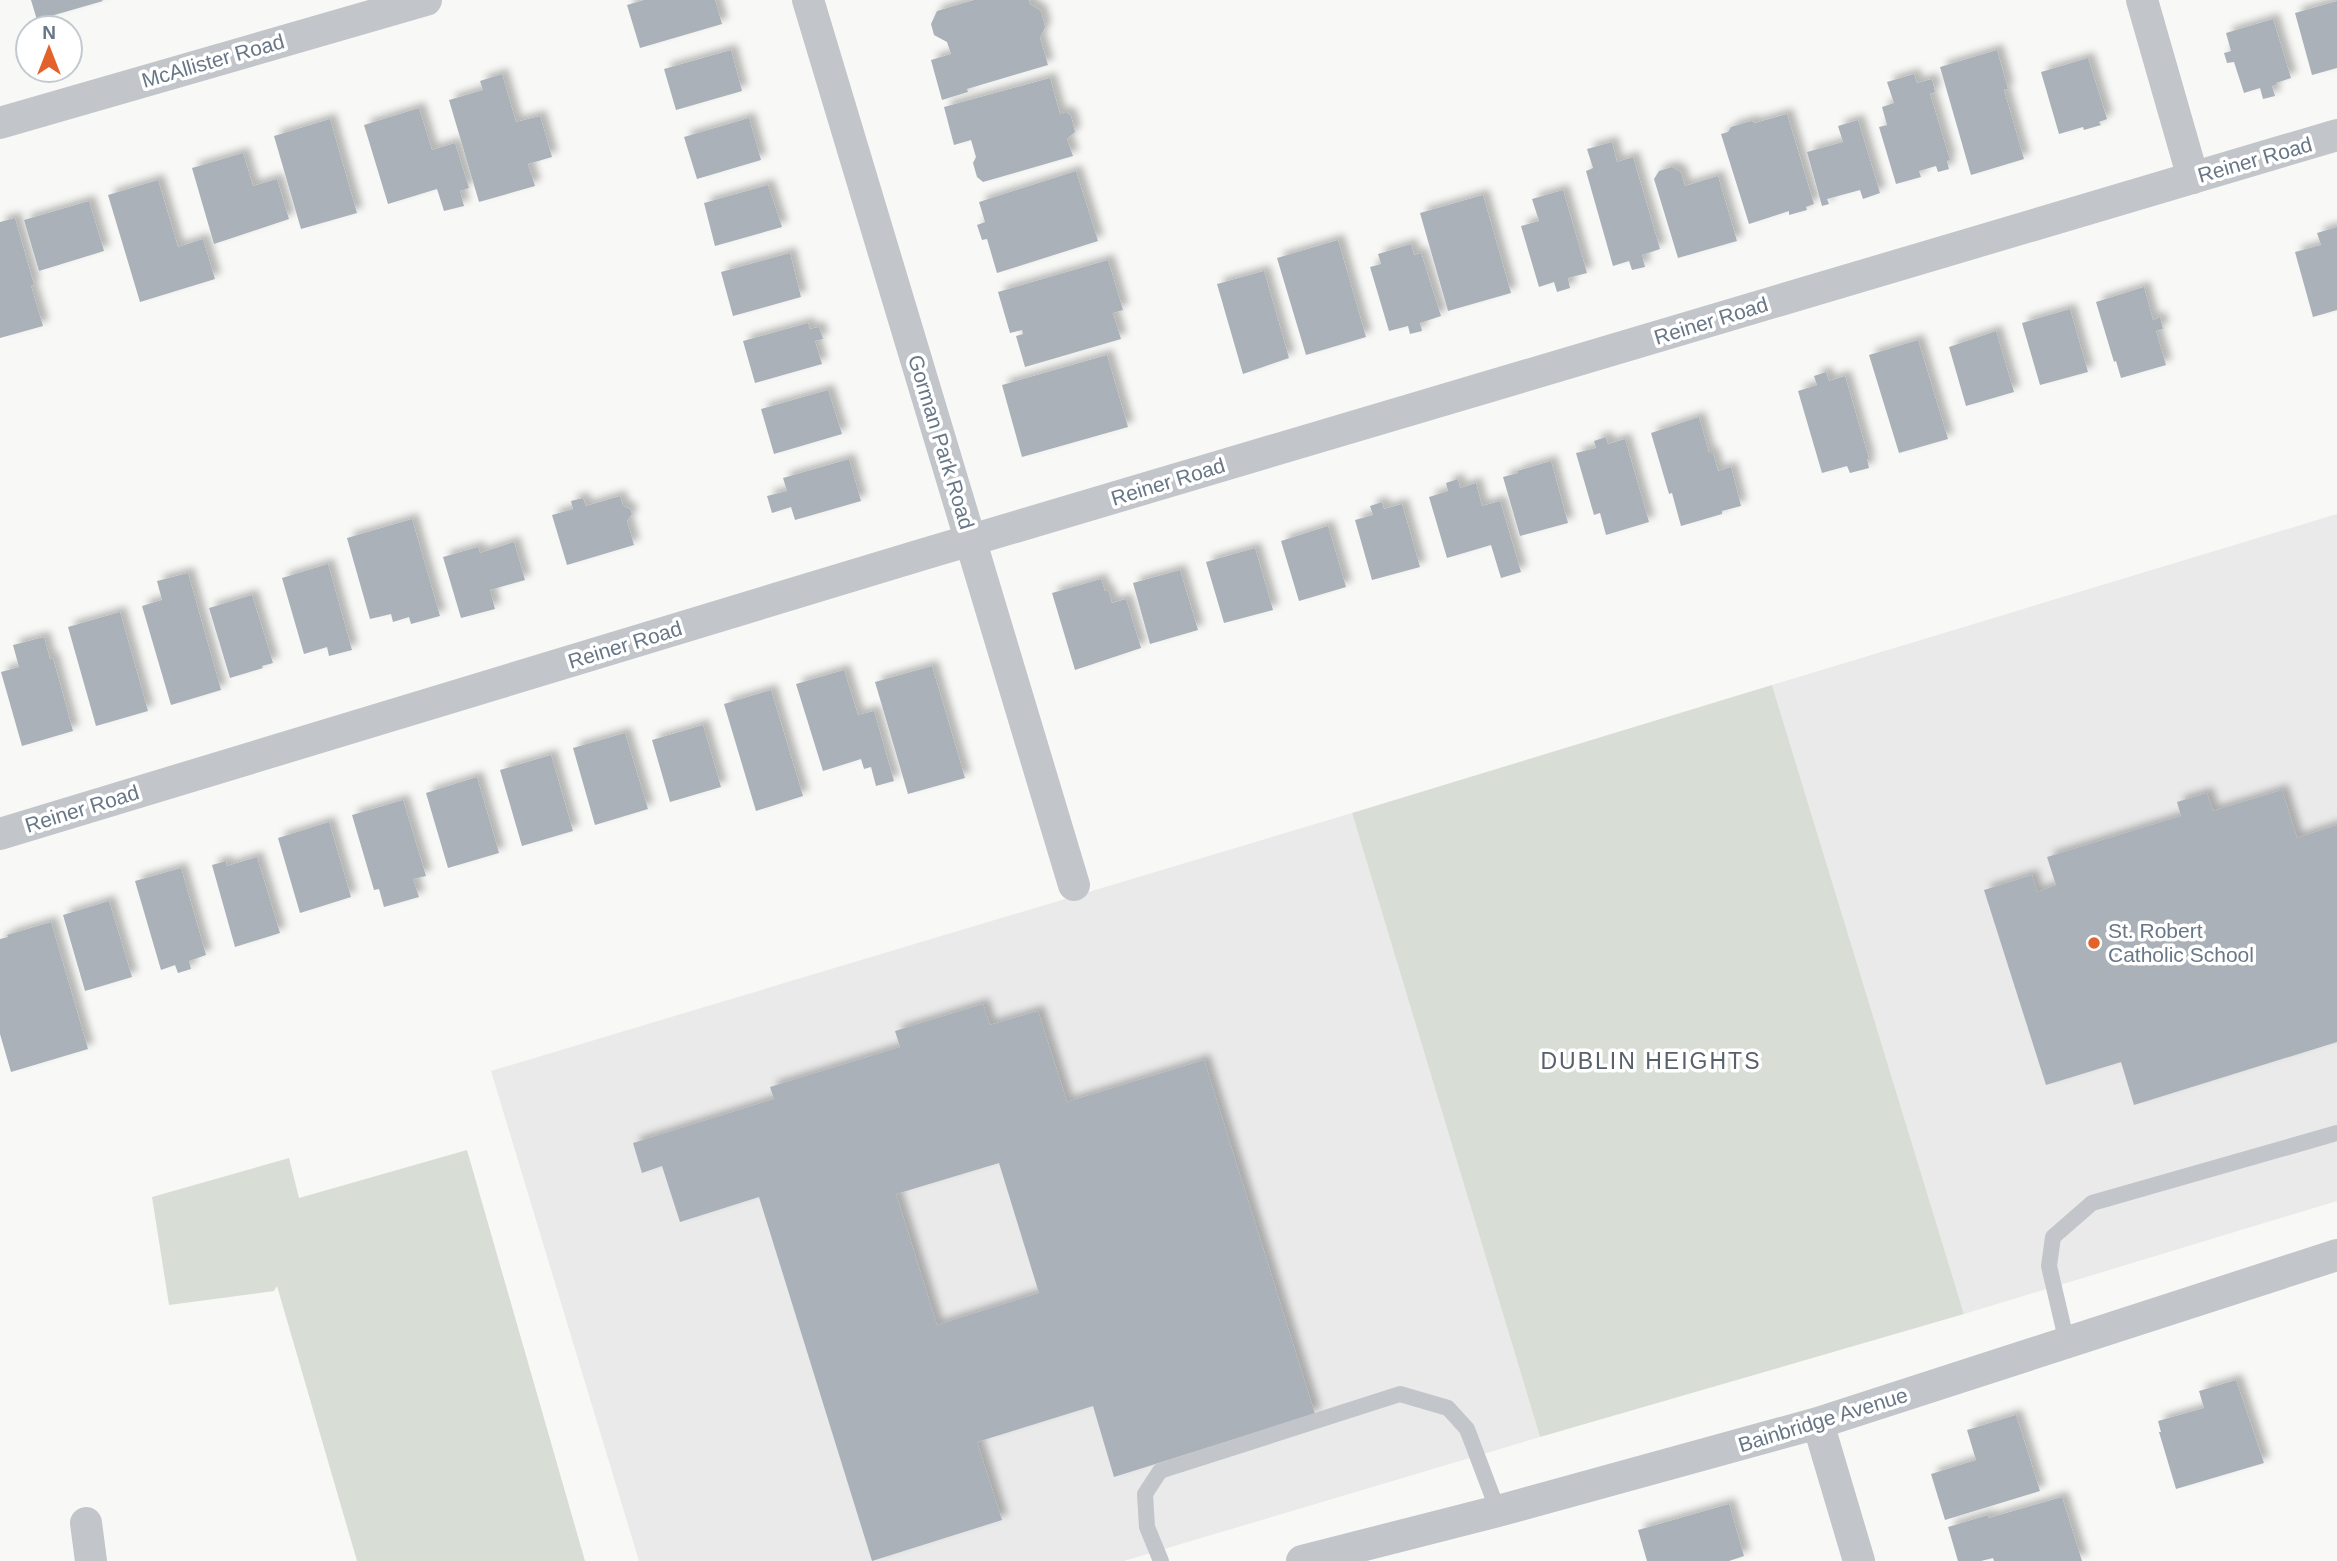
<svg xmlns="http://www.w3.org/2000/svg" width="2337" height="1561" font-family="Arial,sans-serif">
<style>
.built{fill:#e9eae9}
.green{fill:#d8ded5}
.building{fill:#aab1b8;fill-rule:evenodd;filter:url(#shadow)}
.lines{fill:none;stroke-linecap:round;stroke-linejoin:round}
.service{stroke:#c2c5ca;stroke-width:16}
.minor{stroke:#c2c5ca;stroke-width:32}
.poi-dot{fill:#e3622c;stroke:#fff;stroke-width:2.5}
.labels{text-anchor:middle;stroke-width:7;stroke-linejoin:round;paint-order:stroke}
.street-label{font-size:21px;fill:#687787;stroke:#fff}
.poi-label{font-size:21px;fill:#687787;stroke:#fff;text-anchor:start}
.neighbourhood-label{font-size:23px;letter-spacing:2px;fill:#56616c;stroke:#fff}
</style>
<defs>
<filter id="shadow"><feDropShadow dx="6" dy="-6" stdDeviation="3.5" flood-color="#0004"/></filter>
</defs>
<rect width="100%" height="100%" fill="#f8f9f6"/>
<path class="built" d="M2337 514V1201L1964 1314 1772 685Z
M1352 813 1540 1437 1124 1561H639L491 1071Z"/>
<path class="green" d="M1772 685 1964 1314 1540 1437 1352 813Z
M467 1150 585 1561H357L277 1286 274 1291 169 1305 152 1197 289 1158 299 1198Z"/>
<path class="building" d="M31 0H102L103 1 37 20Z
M644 0H715L722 24 640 48 627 5Z
M974 0H1029L1030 4 1041 11 1045 27 1040 38 1048 65 967 89 968 92 942 100 931 60 951 54 947 42 934 35 931 24 937 11Z
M2337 1V68L2312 75 2295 13Z
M2273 19 2291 78 2276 83V85L2272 86 2275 96 2263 99 2260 88 2244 93 2234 62 2227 63 2224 53 2231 51 2226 33Z
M731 50 742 91 676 110 664 69Z
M1997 50 2008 89 2004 90 2024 159 1971 175 1940 67Z
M2088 58 2107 119 2099 122 2101 125 2084 130 2083 127 2059 134 2041 72Z
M502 74 516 122 540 116 552 157 528 164 535 186 479 202 449 100 483 90 480 81Z
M1914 74 1917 83 1932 79 1935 92 1930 94 1950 160 1947 161 1949 169 1938 172 1936 166 1919 171 1921 177 1896 184 1879 127 1887 125 1882 107 1894 103 1887 82Z
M1050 78 1060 114 1066 112 1071 116 1075 132 1067 139 1073 156 983 182 977 177 973 163 976 157 971 140 954 145 944 107Z
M419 108 432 150 455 143 469 188 460 191 464 206 444 211 437 189 388 204 364 125Z
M1787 114 1814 204 1806 207 1807 210 1789 215V211L1749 224 1721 134 1728 132 1731 127 1751 121 1755 123Z
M749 118 761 160 697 179 684 137Z
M330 119 357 213 301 229 274 136Z
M1858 120 1880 193 1863 199 1860 190 1827 199 1829 204 1822 206 1807 152 1843 142 1838 126Z
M1612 142 1617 162 1633 157 1660 249 1642 255 1645 267 1632 270 1629 261 1613 266 1586 171 1593 168 1587 149Z
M243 153 253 186 277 179 289 219 214 244 192 168Z
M1672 167 1681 172 1685 186 1718 176 1737 241 1678 258 1654 179 1659 171Z
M1076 171 1098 241 997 273 987 239 982 240 977 225 985 222 979 202Z
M158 180 178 247 203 239 215 279 140 302 108 195Z
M768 185 782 227 715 246 704 203Z
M1563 190 1587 273 1568 278 1570 288 1557 292 1554 282 1539 287 1521 226 1539 221 1532 199Z
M1483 195 1511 293 1448 311 1420 213Z
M89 201 104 251 39 271 24 220Z
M15 218 34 285 31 286 43 326 0 338V222Z
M2337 227V310L2313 317 2295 252 2321 245 2317 233Z
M1338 240 1366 337 1306 355 1277 258Z
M1411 244 1414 255 1421 253 1441 316 1420 323 1422 331 1410 334 1408 326 1389 331 1370 267 1381 264 1378 254Z
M790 253 801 297 733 316 721 272Z
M1108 260 1123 310 1113 313 1121 339 1025 367 1016 336 1023 334 1022 330 1010 333 998 292Z
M1264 271 1289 358 1243 374 1217 284Z
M2144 287 2153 320 2160 317 2163 329 2156 331 2166 365 2121 378 2116 361 2114 362 2096 302Z
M2070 309 2088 372 2040 385 2022 323Z
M808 323 810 329 819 327 823 339 815 341 822 364 755 383 743 341Z
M1996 331 2014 392 1966 406 1949 347Z
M1918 340 1948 439 1899 453 1869 355Z
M1107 355 1128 427 1022 457 1002 385Z
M1826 372 1829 381 1845 376 1869 459H1867L1869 468 1850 473 1847 466 1822 473 1798 391 1817 385 1814 376Z
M828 390 842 434 774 454 761 409Z
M1699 417 1709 453H1713L1718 471 1731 467 1741 506 1722 511V514L1681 526 1672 493 1669 494 1651 433Z
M1606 437 1608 444 1625 439 1649 522 1606 535 1600 513 1594 515 1576 453 1596 448 1594 441Z
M849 459 861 501 795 520 791 507 772 513 767 496 787 491 783 478Z
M1551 461 1568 523 1520 536 1503 477 1518 473 1517 471Z
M1458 479 1460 488 1476 483 1482 506 1500 501 1521 572 1501 578 1491 545 1447 558 1429 497 1448 491 1446 483Z
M620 496 623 506 630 509 632 514 627 521 634 545 567 565 552 515 573 509 571 501 583 498 586 506Z
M1382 502 1384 509 1402 504 1420 567 1372 580 1355 520 1373 515 1370 506Z
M412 519 440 616 411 624 409 617 393 622 391 614 370 619 347 538Z
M1328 526 1346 587 1299 601 1281 541Z
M514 542 525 580 490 590 495 609 461 618 443 557 478 547 480 553Z
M1255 548 1273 610 1224 623 1206 562Z
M328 564 352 650 329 656 327 647 304 654 282 578Z
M1180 570 1198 630 1150 644 1133 583Z
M188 573 221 690 171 705 142 606 162 600 157 581Z
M1101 579 1105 591 1108 590 1112 603 1126 599 1141 648 1075 670 1052 593Z
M252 595 273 663 262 666 263 668 230 678 209 608Z
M120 612 148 711 96 726 68 627Z
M44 637 50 659 53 658 73 731 22 746 1 672 19 667 13 645Z
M932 666 965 778 908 794 875 682Z
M844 670 858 715 874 711 894 781 876 786 871 767 864 769 861 759 823 771 796 684Z
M771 690 803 796 756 811 724 704Z
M703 725 721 787 670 802 652 740Z
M625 733 648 809 595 825 573 748Z
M551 755 573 831 522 846 500 770Z
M477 777 499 853 448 868 426 793Z
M2282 790 2297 838 2337 825V1042L2134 1105 2121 1062 2046 1085 1984 890 2032 875 2037 892 2056 885 2047 857 2181 816 2177 802 2207 793 2213 811Z
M403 800 426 876 413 879 419 897 384 907 379 889 374 890 352 815Z
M329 822 351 897 300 913 278 838Z
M257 857 280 933 235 947 212 865 226 861 227 866Z
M181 868 206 955 189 961 191 969 178 973 175 965 161 970 135 881Z
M109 901 132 977 85 991 63 915Z
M51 922 88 1049 11 1072 0 1034V939L8 937 7 935Z
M983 1004 990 1025 1038 1011 1067 1102 1204 1060 1315 1414 1114 1477 1093 1406 977 1442 1002 1520 872 1561 759 1197 680 1222 662 1166 642 1173 633 1143 774 1099 770 1087 900 1047 895 1031ZM999 1163 1039 1293 937 1325 896 1194Z
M2236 1380 2264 1463 2176 1489 2159 1432H2161L2158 1421 2204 1408 2199 1391Z
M2016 1415 2040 1491 1945 1520 1931 1474 1976 1460 1967 1430Z
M2062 1497 2082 1561H1994L1993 1558 1981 1561H1958L1948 1527 1988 1515 1989 1518Z
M1729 1504 1744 1556 1729 1561H1647L1638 1530Z"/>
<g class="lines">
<path class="service" d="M2067 1343 2049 1266 2053 1237 2092 1203 2337 1133
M1161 1561 1147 1527 1145 1494 1160 1471 1400 1394 1448 1408 1467 1429 1498 1511"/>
<path class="minor" d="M808 0 1074 885
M2142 0 2193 178
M0 123 426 0
M0 834 924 554 2337 135
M1818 1423 1859 1561
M86 1523 91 1561
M1302 1561 1498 1511 1818 1423 2337 1255"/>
</g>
<circle class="poi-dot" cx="2094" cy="943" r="7"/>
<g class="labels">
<g class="street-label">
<text transform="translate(213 61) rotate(-16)" y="7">McAllister Road</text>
<text transform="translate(2255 160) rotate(-16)" y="7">Reiner Road</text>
<text transform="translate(1711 321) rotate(-17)" y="7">Reiner Road</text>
<text transform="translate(941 442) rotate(73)" y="7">Gorman Park Road</text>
<text transform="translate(1168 482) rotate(-17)" y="7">Reiner Road</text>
<text transform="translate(625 645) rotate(-17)" y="7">Reiner Road</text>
<text transform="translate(82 809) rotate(-17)" y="7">Reiner Road</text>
<text transform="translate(1823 1420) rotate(-17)" y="7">Bainbridge Avenue</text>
</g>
<g class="poi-label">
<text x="2108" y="938">St. Robert<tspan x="2108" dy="24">Catholic School</tspan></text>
</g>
<g class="neighbourhood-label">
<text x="1651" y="1069">DUBLIN HEIGHTS</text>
</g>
</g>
<g transform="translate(49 49)"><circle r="33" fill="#ffffff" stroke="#c3c9cf" stroke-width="2"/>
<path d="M0-5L12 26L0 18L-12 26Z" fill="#e3622c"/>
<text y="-10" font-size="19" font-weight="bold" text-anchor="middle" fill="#687787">N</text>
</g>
</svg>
